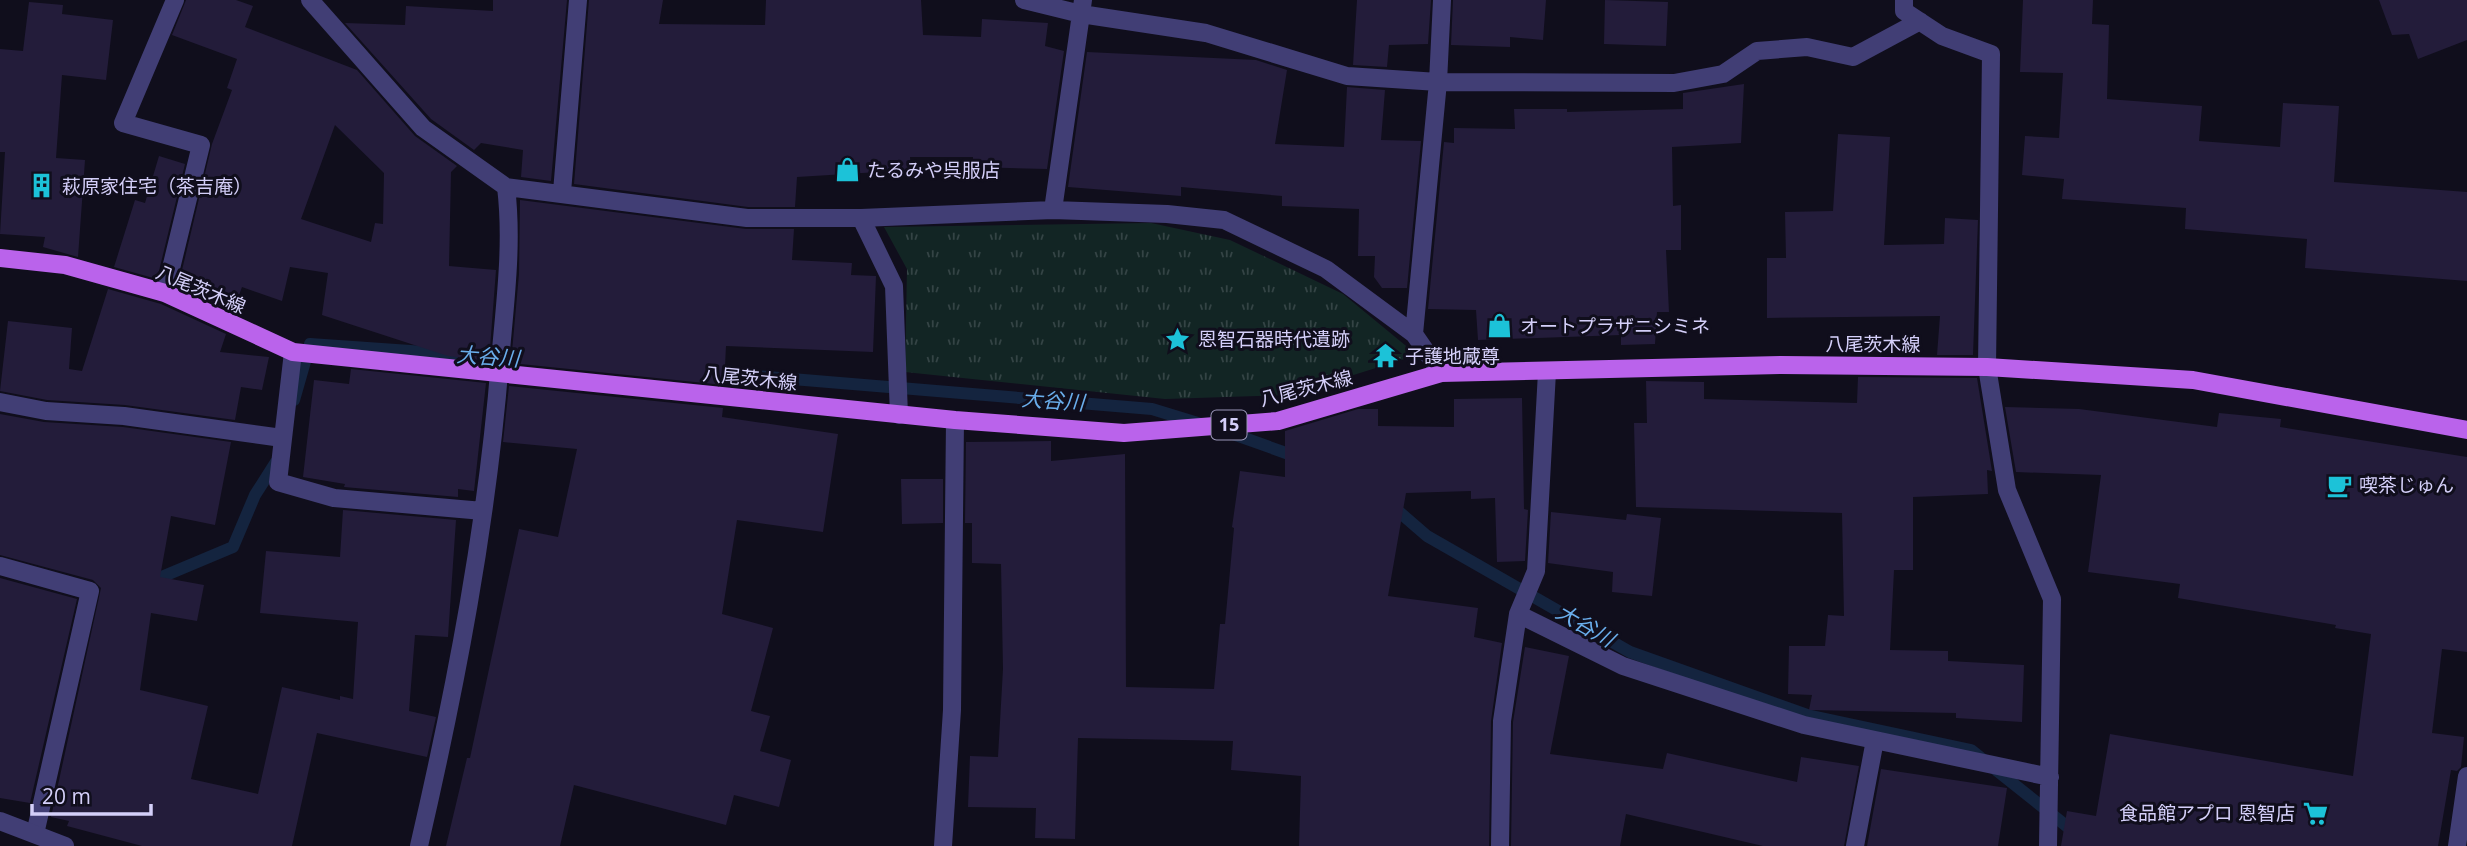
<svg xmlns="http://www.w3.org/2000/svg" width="2467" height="846" font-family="'Open Sans','Noto Sans JP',sans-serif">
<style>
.park{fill:url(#park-tufts)}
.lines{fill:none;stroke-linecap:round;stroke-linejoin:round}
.stream{stroke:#14243f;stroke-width:12}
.building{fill:#231c3a;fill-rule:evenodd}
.service{stroke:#413e75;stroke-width:18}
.minor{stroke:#413e75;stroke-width:18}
.primary{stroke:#ba63eb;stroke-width:18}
.labels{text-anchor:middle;stroke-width:6;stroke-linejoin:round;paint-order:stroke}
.shield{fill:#100e1c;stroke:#9995b7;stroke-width:2}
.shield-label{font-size:18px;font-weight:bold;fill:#d4cff9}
.poi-label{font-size:19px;fill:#d4cff9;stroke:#100e1c;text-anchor:start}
.street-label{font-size:19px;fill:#d4cff9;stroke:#100e1c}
.water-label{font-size:21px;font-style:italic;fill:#6aaeec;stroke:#100e1c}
</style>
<defs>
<pattern id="park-tufts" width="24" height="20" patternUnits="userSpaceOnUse" patternTransform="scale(1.75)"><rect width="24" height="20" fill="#122524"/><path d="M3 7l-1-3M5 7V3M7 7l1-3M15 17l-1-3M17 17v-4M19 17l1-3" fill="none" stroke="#344445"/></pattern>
</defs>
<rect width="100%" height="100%" fill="#100e1c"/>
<path class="park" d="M1151 223 1230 240 1343 294 1417 355 1290 395 1165 399 905 372 907 269 884 227Z"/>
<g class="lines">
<path class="stream" d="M708 372 1152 409 1201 424
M294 400 310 344 453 354
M1219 429 1300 458
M1390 504 1427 536 1630 652 1807 715 1971 750 2069 828 2078 830
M144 580 152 581 233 547 255 495 276 462"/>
</g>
<path class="building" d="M186 0H236L253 6 245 27 357 70 415 136 457 166 451 172 449 266 496 270 489 361 448 356 322 315 328 273 290 267 282 301 242 287 233 312 178 287 212 144 232 90 227 88 237 59 172 35ZM335 125 384 173 383 224 375 223 371 242 301 219Z
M493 0H567L551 181 521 177 523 150 481 143 474 150 431 119 345 23 405 25 406 6 493 11Z
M589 0H663L659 24 765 25 766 0H921L923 35 981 37 982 19 1048 23 1045 46 1064 51 1047 169 973 167V157H910L911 170 797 177 795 207H748L574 184Z
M1357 0H1431L1428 44 1389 45 1387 67 1353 65Z
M1453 0H1546L1543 40 1510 37V47L1451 45Z
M1605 0 1668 2 1666 46 1604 44Z
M2023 0H2093L2092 24 2109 25 2107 99 2202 106 2199 141 2280 147 2283 103 2339 106 2334 182 2467 192V281L2305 268 2307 239 2185 229 2186 208 2062 199 2064 179 2022 175 2025 136 2059 138 2063 73 2020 72Z
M2379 0H2467V40L2418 59 2409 34 2392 35Z
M29 2 63 5 62 14 113 20 106 80 62 75 56 158 85 160 78 257 43 247 45 237 0 234 5 152H0V49L23 51Z
M1087 52 1256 60 1287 70 1275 144 1344 147 1347 87 1385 90 1381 140 1421 141 1407 288H1382L1374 277 1375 256H1358L1359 209 1282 206V196L1181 187V196L1068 187Z
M1744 84 1741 143 1672 147 1673 206 1681 205V250H1666L1669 312H1657L1655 344 1621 345V335L1478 340 1476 310 1428 309 1444 142 1454 143V128L1515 129 1514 109H1567V112L1683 109V93Z
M1838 134 1890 137 1884 245 1944 244 1945 218 1978 220 1973 355H1937L1940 316 1767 318V258H1786L1785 212 1833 211Z
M159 156 185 164 157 279 114 267 135 200 145 203Z
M520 200 746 229H794L792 260 852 263 851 275 876 276 873 352 726 346 724 385 511 363 519 274Z
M108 289 161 304 226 334 220 352 269 357 262 390 241 387 235 420 125 405 47 400 0 391 8 321 72 328 69 369 82 371Z
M351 369 486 383 474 491 458 489V497L344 487 345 484 303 477 314 380 349 384Z
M1858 377 1977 378 1992 471 1987 470 1988 494 1913 497V570H1894L1890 650 1948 651V661L2024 665 2022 722 1956 718V713L1809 710 1812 695 1788 694 1789 646H1825L1828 615 1844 616 1842 513 1636 507 1634 423H1647L1646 381 1704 382V399L1857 403Z
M509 386 723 408 722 417 838 434 823 532 737 520 722 614 773 628 751 711 770 716 760 751 791 760 779 807 734 795 726 825 574 785 560 846H446L467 758H470L519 529 558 537 577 449 503 442Z
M1522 398 1524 509 1528 510 1525 561 1497 562 1495 498 1471 499V491L1406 493 1388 596 1478 608 1474 637 1502 643 1491 721 1489 846H1299L1301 776 1231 770 1233 741 1078 738 1075 839 1035 838 1036 808 968 807 970 756 998 757 1003 669 1001 564 972 563V523H965L966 442 1051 441V461L1125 454 1126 687 1214 689 1220 624H1225L1234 528 1232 527 1240 471 1285 477V431L1358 409H1378V426L1454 427V399Z
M2005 407 2079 409 2217 427 2219 413 2281 419 2280 427 2467 457V652L2442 649 2432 733 2464 737 2461 767 2457 771 2451 770 2438 846H2061L2067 811 2096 816 2110 734 2353 776 2371 634 2335 628 2336 625 2178 598 2180 584 2088 572 2101 475 2016 472Z
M0 414 44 422 123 427 231 442 215 525 171 516 160 577 204 585 197 621 151 613 140 690 208 706 191 779 258 794 282 687 340 700V696L353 699 358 622 260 613 266 551 340 557 343 510 456 520 448 637 415 635 409 711 436 717 427 757 317 733 292 846H142L67 826 69 821 51 817 101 588 93 580 0 555Z
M901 479H943V523L902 524Z
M1551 512 1626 520 1627 514 1661 518 1652 596 1612 592 1613 572 1548 563Z
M0 578 77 599 30 803 0 798Z
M1525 647 1569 656 1550 754 1663 769 1667 753 1797 782 1801 757 1859 766 1844 846H1763L1626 814 1620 846H1511L1513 722Z
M1881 769 2007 788 1998 846H1867Z"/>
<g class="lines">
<path class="service" d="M165 293 201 145 123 123 175 0
M0 566 90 591 35 834"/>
<path class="minor" d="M310 0 423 128 506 187 747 218H861L1053 210 1167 214 1224 220 1326 269 1414 334 1441 373
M1024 0 1081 14 1206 33 1347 76 1438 82 1674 83 1723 74 1757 51 1807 47 1853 57 1920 21
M1904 0V11L1942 36 1991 54 1987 367 2007 490 2052 599 2048 846
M562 192 578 0
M1053 210 1083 0
M861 218 894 286 899 415
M1414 334 1438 82 1442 0
M293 352 278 482 334 498 483 511
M0 402 46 411 124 416 282 438
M1518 614 1623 666 1804 725 2050 777
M0 821 65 846
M419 846C456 686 487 525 500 361 505 303 513 244 506 187
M943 846 952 710 955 420
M1500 846 1502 721 1518 614 1536 571 1547 372
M1855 846 1875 740
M2457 846 2467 776"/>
<path class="primary" d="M0 258 65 265 165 293 293 352 955 420 1124 433 1278 421 1441 373 1781 365 1987 367 2193 380 2467 430"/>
</g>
<defs>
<symbol id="shop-bare" viewBox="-9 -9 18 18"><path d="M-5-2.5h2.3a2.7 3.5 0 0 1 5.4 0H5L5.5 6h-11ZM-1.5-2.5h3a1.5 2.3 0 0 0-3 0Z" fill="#1cc2d8" stroke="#100e1c" stroke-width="2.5" paint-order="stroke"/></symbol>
<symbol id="building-bare" viewBox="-9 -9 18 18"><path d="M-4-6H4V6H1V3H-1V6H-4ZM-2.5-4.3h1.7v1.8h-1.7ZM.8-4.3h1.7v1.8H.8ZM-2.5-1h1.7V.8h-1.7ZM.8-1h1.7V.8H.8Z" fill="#1cc2d8" stroke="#100e1c" stroke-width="2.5" paint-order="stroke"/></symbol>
<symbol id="sight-bare" viewBox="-9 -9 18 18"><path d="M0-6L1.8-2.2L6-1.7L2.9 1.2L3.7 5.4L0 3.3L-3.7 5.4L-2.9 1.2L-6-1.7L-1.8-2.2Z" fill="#1cc2d8" stroke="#100e1c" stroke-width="2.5" paint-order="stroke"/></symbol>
<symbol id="temple-bare" viewBox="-9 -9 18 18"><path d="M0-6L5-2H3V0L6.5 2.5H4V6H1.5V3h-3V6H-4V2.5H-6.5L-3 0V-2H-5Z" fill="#1cc2d8" stroke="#100e1c" stroke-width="2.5" paint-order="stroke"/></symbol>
<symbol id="cafe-bare" viewBox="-9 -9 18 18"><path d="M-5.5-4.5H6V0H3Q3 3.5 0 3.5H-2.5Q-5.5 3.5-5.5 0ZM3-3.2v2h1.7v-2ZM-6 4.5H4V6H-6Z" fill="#1cc2d8" stroke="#100e1c" stroke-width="2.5" paint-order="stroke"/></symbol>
<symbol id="supermarket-bare" viewBox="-9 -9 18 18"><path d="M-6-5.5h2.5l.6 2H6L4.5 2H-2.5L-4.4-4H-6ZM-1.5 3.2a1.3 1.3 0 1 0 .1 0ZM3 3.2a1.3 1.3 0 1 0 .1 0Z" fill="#1cc2d8" stroke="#100e1c" stroke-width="2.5" paint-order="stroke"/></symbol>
</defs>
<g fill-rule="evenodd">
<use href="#shop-bare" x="830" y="152" width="35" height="35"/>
<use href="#building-bare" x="24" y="168" width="35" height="35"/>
<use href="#shop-bare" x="1482" y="308" width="35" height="35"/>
<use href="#sight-bare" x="1160" y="322" width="35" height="35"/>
<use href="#temple-bare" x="1368" y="338" width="35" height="35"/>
<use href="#cafe-bare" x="2322" y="468" width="35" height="35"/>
<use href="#supermarket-bare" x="2298" y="796" width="35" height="35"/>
</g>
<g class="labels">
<rect class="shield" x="1211.5" y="410.5" width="35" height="29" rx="5"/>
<g class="shield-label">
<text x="1229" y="431">15</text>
</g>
<g class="poi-label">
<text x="867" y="177">たるみや呉服店</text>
<text x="62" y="193">萩原家住宅（茶吉庵）</text>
<text x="1520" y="333">オートプラザニシミネ</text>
<text x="1198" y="346">恩智石器時代遺跡</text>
<text x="1405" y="363">子護地蔵尊</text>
<text x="2359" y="492">喫茶じゅん</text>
<text x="2295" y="820" text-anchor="end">食品館アプロ 恩智店</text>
</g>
<g class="street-label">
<text transform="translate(201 289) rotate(23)" y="7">八尾茨木線</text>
<text x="1873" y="351">八尾茨木線</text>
<text transform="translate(750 378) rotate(6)" y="7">八尾茨木線</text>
<text transform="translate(1306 388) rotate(-14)" y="7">八尾茨木線</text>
</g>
<g class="water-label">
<text transform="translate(488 357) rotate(4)" y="7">大谷川</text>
<text transform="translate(1053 401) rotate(4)" y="7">大谷川</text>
<text transform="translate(1585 626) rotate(30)" y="7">大谷川</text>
</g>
</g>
<path d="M32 804v10h119v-10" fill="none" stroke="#d4cff9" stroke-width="3.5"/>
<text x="42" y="804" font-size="21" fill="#d4cff9" stroke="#100e1c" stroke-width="5" paint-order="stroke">20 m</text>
</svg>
